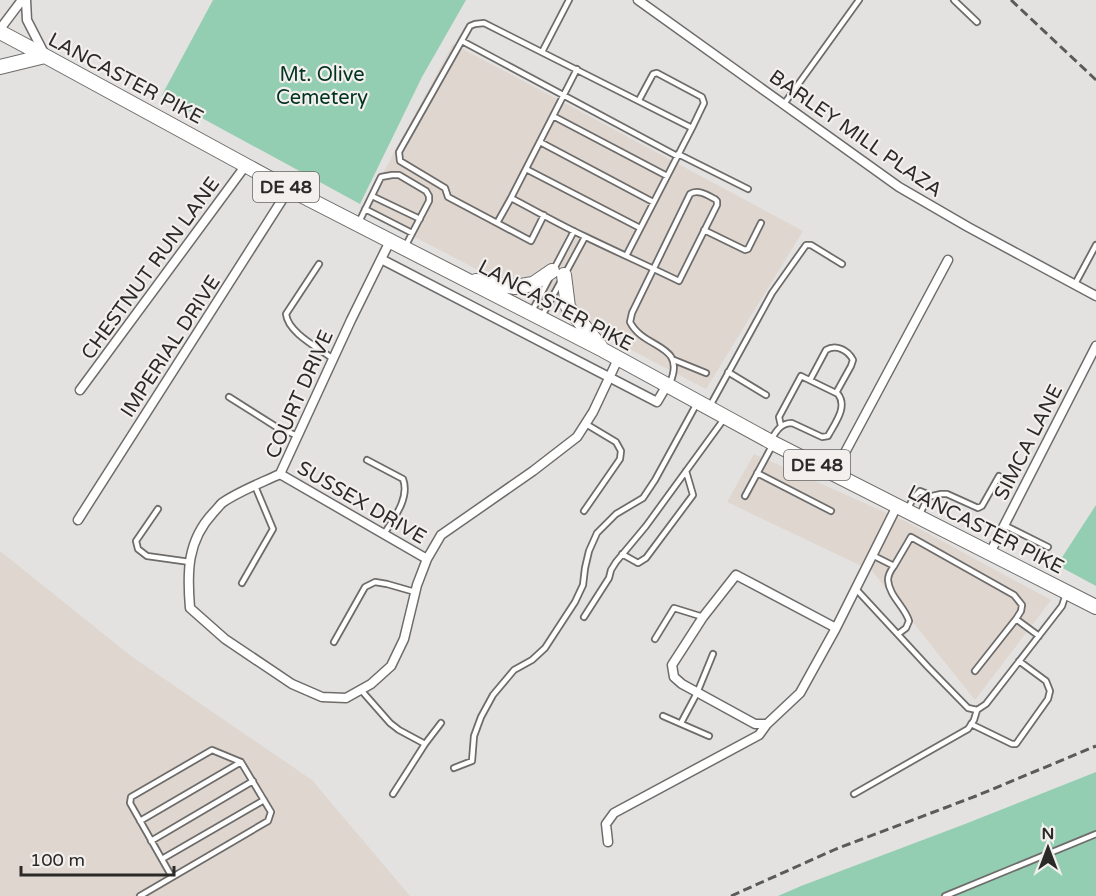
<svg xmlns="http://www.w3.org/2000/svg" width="1096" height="896" font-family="'Varela Round',sans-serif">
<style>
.built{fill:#ded6cf}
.green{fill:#94ceb2}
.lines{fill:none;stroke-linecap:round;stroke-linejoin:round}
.lane-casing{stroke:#6e6c6a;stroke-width:8}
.street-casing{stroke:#6e6c6a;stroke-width:11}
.primary-casing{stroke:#6e6c6a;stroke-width:16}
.lane{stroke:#fff;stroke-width:4.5}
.street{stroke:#fff;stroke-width:8}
.primary{stroke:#fff;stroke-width:14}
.rail{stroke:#5c5a59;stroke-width:3;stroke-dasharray:9 4.5;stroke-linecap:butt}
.labels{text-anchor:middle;stroke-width:4.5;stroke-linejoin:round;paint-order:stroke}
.shield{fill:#f2efed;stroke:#676564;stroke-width:1.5}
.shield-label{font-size:18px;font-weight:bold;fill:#2b2a29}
.park-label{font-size:20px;fill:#003321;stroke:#f2efed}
.street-label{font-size:20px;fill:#2b2a29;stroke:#f2efed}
</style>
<rect width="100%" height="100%" fill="#e4e2e0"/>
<path class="built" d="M453 44 559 100 803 231 706 389 363 210Z
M754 454 907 522 1051 600 975 700 872 571 727 502Z
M0 551 131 656 312 780 410 896H0Z"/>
<path class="green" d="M213 0H466L422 77 360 204 178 105 162 95Z
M1096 505V586L1057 565Z
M1096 772V896H778L801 886 965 824Z"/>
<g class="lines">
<defs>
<path id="lane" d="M954 0 977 22
M462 41 677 156
M542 52 569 0
M639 100 653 74 657 73 702 97 704 103 692 128
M784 104 859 0
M553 116 667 176
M540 142 653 202
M678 154 748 189
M526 169 640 228
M372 196 420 219
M511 198 577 69
M365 209 412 233
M497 223 531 241 544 215
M358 224 381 177 392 175H399L426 191 429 196V201L406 245
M704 230 745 250 748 249 761 223
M626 256 692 128 484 23 475 24 470 26 399 152 400 161 445 188 448 197 497 223 511 198C536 211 560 225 586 237 617 252 648 266 679 281L717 205V201L715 199C707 195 698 189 690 194L632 313 630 322C644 350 687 343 670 383
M319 264 286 314C288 333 319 348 333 359
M554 269 574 231
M565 274 585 237
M1075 284 1096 245
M532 311 549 279
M542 316 561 281
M674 360 706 373
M728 372 766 395
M810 380 826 350C836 344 848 350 853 360L851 366 836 393
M229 397 278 428 298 436
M710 406 772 293 806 245H811L842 264
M771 440C776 431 781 423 792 423L822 437 828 436C835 423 848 407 838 394L801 376 779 417 781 426
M367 460 403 479C410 498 394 518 384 534
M757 473 831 511
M745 496 772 446
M928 497 941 494H947L978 508 982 506 999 476
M908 508 914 497 920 491 925 493 928 497 920 514
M158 509 136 541 138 549 147 556 190 562
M584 511 620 459 621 451 616 442 586 424
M1004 525 1048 547
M622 554 638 563 646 558 693 495 686 471
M872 555 894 566 911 537 1014 595 1022 605 1021 611 1016 619
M894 566C891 570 888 575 888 580 889 596 905 607 909 621L906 628 898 634
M242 583 273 529 255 486
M855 588 928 667 968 708 977 710
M584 617 609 578 611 570 616 562 646 526 724 419
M655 639 674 608 703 617
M334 642 365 587 375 582 387 584 415 592
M975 671 1016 619 1039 636
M361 690 390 723 399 730 425 744 393 794
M977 710 986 704 1062 606 1066 594
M663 716 709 736
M681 723 697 693 713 654
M971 724 1012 744H1016L1048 699 1050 691 1046 681 1019 661
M425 744 441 723
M454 768 472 761 474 736 481 717 493 695 514 670 532 660 545 648 575 602 583 585 585 568 589 551 597 533 616 514 643 498 655 480 696 405
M854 794 968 729 974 720 977 710
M140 821 241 762
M151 841 253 781
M162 859 264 800
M140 896 268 821 271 812 241 762 212 750 131 797 130 803 172 877
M945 896 1096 834"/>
<path id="street" d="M26 0 27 20 45 55
M638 0 899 187 968 227 1096 296
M0 29 22 0
M390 241 351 320 280 474C261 483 239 491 222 503 219 506 216 510 213 513 187 541 187 572 190 608L225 639 292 684 322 697 346 698 371 684 391 666 404 639 417 585 427 559 441 535 533 471 577 437 593 412 618 359
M381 259 657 402 667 385
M80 390 246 165
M834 473 948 260
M280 474 427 559
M78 520 289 189
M990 553 1096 346
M736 575 836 628 800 693 767 724H755L682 684 674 677 672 665 703 617Z
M836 628 897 506
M608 842 606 824 614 813 759 735 767 724"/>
<path id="primary" d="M0 32 45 56 289 189 603 350 773 443 1096 607
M0 67 45 56
M564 275 568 307 600 346
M476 281 515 287 533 284 552 271"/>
</defs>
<use href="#lane" class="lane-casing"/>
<use href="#street" class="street-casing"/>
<use href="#primary" class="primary-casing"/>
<use href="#lane" class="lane"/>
<use href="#street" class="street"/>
<use href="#primary" class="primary"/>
<path class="rail" d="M1011 0 1096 80
M731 896 836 849 976 796 1096 746"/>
</g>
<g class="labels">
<g class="shield">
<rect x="253" y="172" width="66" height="30" rx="4.5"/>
<rect x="784" y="450" width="66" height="30" rx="4.5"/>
</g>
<g class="shield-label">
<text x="286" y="193">DE 48</text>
<text x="817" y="471">DE 48</text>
</g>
<g class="park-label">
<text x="322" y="81">Mt. Olive<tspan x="322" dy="23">Cemetery</tspan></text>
</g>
<g class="street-label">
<text transform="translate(126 78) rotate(28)" y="7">LANCASTER PIKE</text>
<text transform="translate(856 133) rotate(35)" y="7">BARLEY MILL PLAZA</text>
<text transform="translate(150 268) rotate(-54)" y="7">CHESTNUT RUN LANE</text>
<text transform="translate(556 305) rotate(28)" y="7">LANCASTER PIKE</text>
<text transform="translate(170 346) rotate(-57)" y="7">IMPERIAL DRIVE</text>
<text transform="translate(299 394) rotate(-66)" y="7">COURT DRIVE</text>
<text transform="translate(1028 442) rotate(-63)" y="7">SIMCA LANE</text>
<text transform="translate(362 502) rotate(30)" y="7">SUSSEX DRIVE</text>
<text transform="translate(986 529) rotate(27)" y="7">LANCASTER PIKE</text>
</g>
</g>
<g transform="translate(1048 848)" stroke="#f2efed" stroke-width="4.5" paint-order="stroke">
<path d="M0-4.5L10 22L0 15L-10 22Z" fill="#2b2a29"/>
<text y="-9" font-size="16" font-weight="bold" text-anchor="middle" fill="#2b2a29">N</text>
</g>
<path d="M21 866v9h153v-9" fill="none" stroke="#2b2a29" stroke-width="3"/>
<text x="30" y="866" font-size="18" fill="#2b2a29" stroke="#f2efed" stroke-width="4.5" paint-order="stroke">100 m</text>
</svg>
